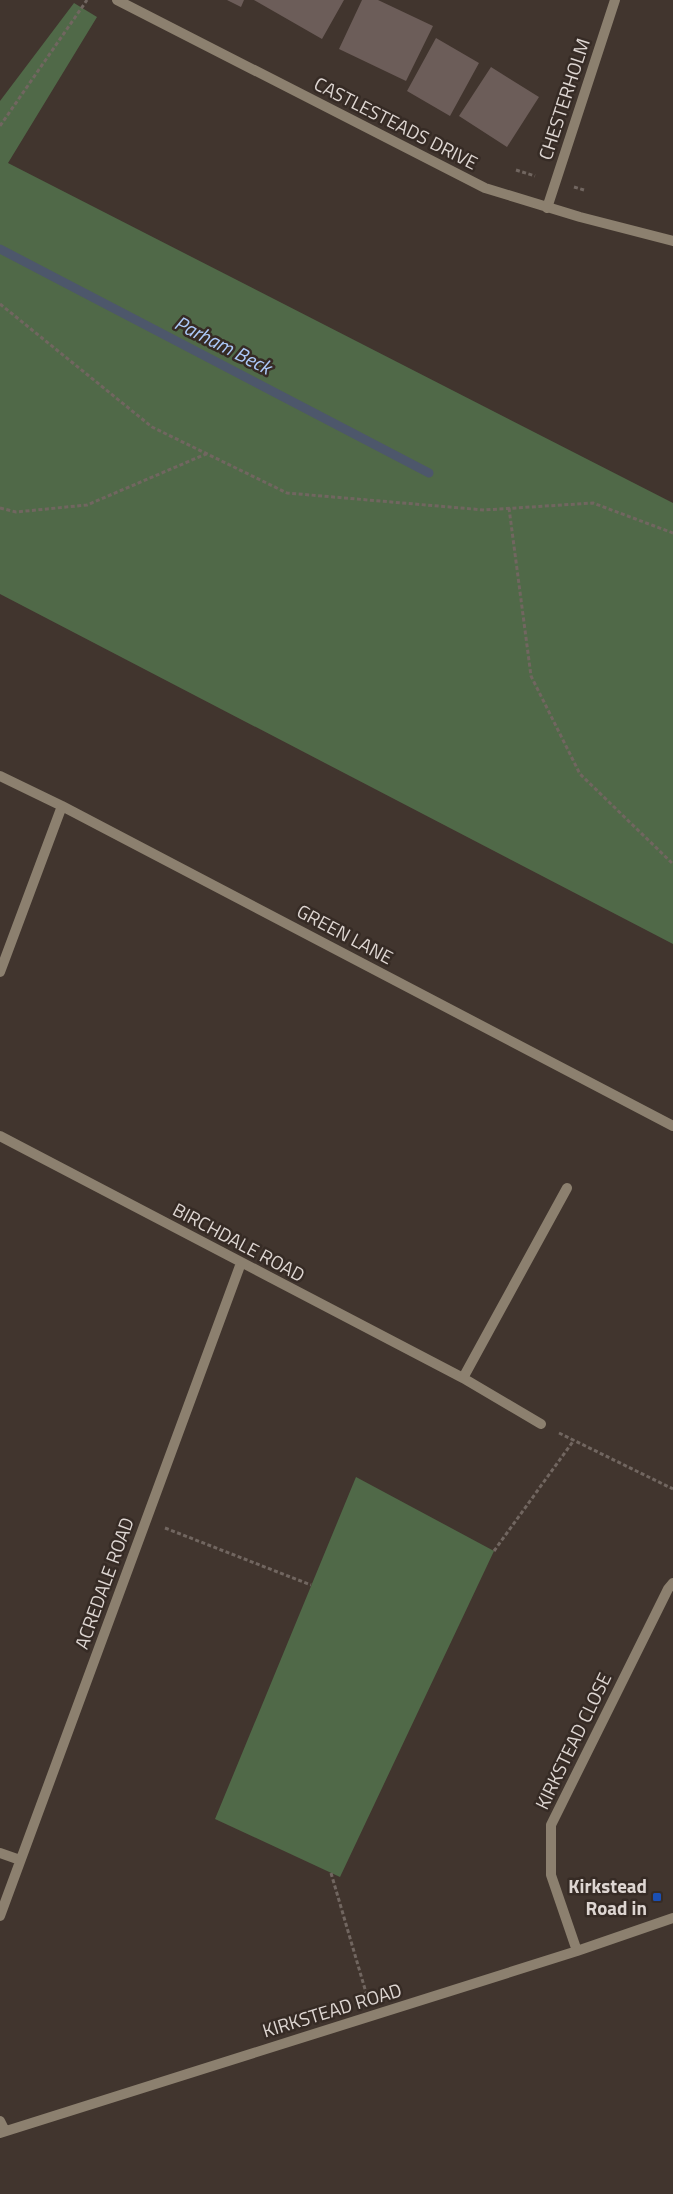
<svg xmlns="http://www.w3.org/2000/svg" width="673" height="2194" font-family="'Titillium Web',sans-serif">
<style>
.green{fill:#506948}
.lines{fill:none;stroke-linecap:round;stroke-linejoin:round}
.stream{stroke:#4d576b;stroke-width:9}
.building{fill:#6c5d59}
.path{stroke:#716660;stroke-width:3;stroke-dasharray:4 2.5;stroke-linecap:butt}
.street{stroke:#8c806f;stroke-width:10}
.transit-dot{fill:#1a4fb4;stroke:#362b25;stroke-width:2}
.labels{text-anchor:middle;stroke-width:5;stroke-linejoin:round;paint-order:stroke}
.street-label{font-size:19px;fill:#ded6d2;stroke:#362b25}
.poi-label{font-size:19px;font-weight:bold;fill:#ded6d2;stroke:#362b25;text-anchor:end}
.water-label{font-size:20px;font-style:italic;fill:#acc8f8;stroke:#362b25}
</style>
<rect width="100%" height="100%" fill="#41352e"/>
<path class="green" d="M74 3 97 17 8 163 673 503V944L0 594V101Z
M356 1477 494 1551 340 1877 215 1819Z"/>
<g class="lines">
<path class="stream" d="M0 249 429 473"/>
</g>
<path class="building" d="M227 0H244L241 7Z
M254 0H344L322 39Z
M362 0H378L433 26 406 81 339 49Z
M436 38 479 63 450 116 407 91Z
M491 67 539 97 507 147 459 116Z"/>
<g class="lines">
<path class="path" d="M0 126 87 0
M516 170 535 176
M574 187 584 190
M0 304 152 427 287 493 484 510 593 503 673 533
M0 508 16 512 87 505 206 454
M509 508 531 676 580 774 673 864
M559 1433 673 1489
M165 1528 311 1585
M494 1551 574 1440
M331 1873 367 1996"/>
<path class="street" d="M117 0 485 188 580 217 673 241
M547 208 615 0
M0 776 62 806 673 1126
M0 972 62 806
M0 1136 463 1378 541 1424
M463 1378 567 1188
M0 1853 20 1860
M0 1916 241 1263
M577 1951 551 1875V1825L668 1589 673 1583
M0 2121 5 2131
M0 2133 577 1951 673 1918"/>
</g>
<rect class="transit-dot" x="652" y="1892" width="10" height="10" rx="2.5"/>
<g class="labels">
<g class="street-label">
<text transform="translate(564 99) rotate(-72)" y="7">CHESTERHOLM</text>
<text transform="translate(396 123) rotate(27)" y="7">CASTLESTEADS DRIVE</text>
<text transform="translate(345 934) rotate(28)" y="7">GREEN LANE</text>
<text transform="translate(239 1242) rotate(28)" y="7">BIRCHDALE ROAD</text>
<text transform="translate(104 1583) rotate(-70)" y="7">ACREDALE ROAD</text>
<text transform="translate(573 1741) rotate(-64)" y="7">KIRKSTEAD CLOSE</text>
<text transform="translate(332 2010) rotate(-17)" y="7">KIRKSTEAD ROAD</text>
</g>
<g class="poi-label">
<text x="647" y="1893">Kirkstead<tspan x="647" dy="22">Road in</tspan></text>
</g>
<g class="water-label">
<text transform="translate(223 345) rotate(27)" y="7">Parham Beck</text>
</g>
</g>
</svg>
